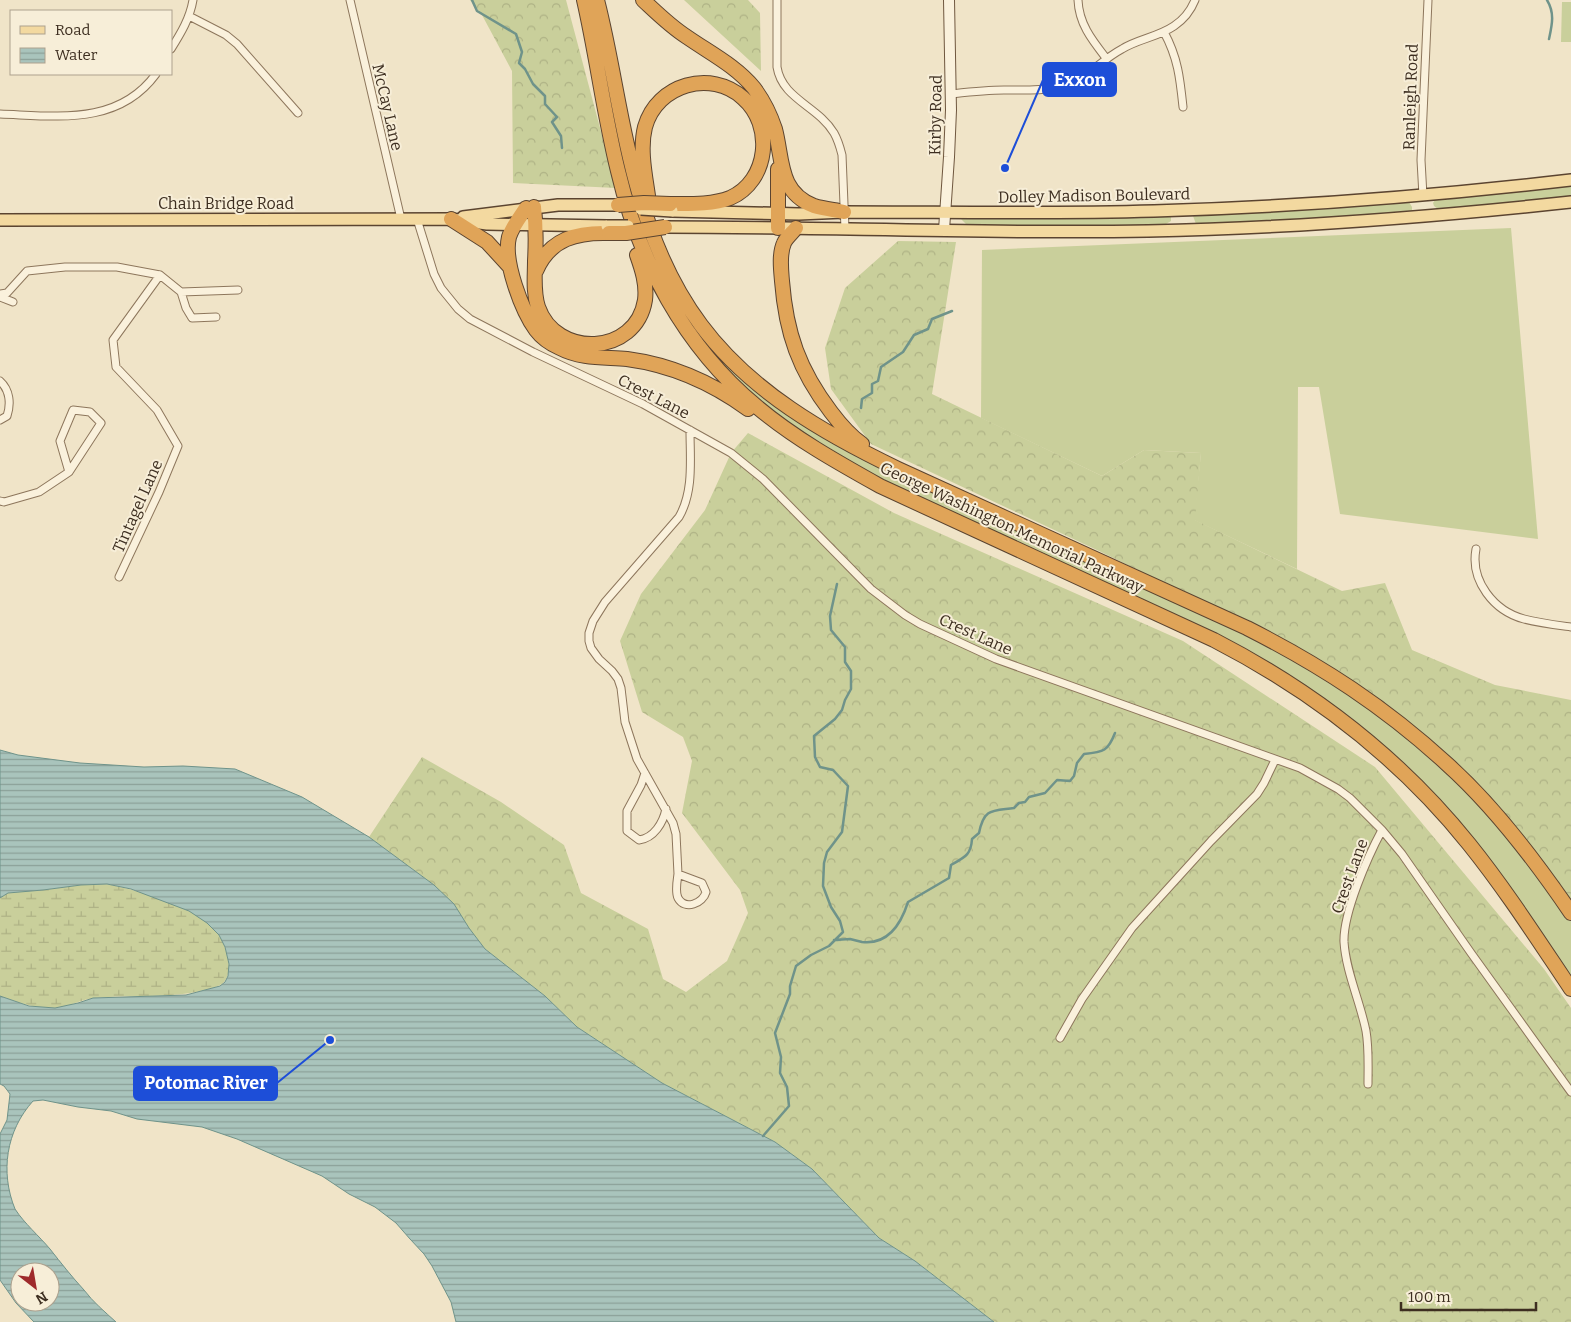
<svg xmlns="http://www.w3.org/2000/svg" width="1571" height="1322" font-family="Bitter,serif">
<style>
.grass{fill:#c9cf9b}
.forest{fill:url(#forest-crowns)}
.wetland{fill:url(#wetland-marsh)}
.water{fill:url(#water-rules);stroke:#6f938a;fill-rule:evenodd}
.lines{fill:none;stroke-linecap:round;stroke-linejoin:round}
.stream{stroke:#6f938a;stroke-width:2.5}
.minor-casing{stroke:#8d765c;stroke-width:9}
.secondary-casing{stroke:#6f573f;stroke-width:12}
.primary-casing{stroke:#5b4430;stroke-width:14}
.motorway-casing{stroke:#5b4430;stroke-width:16}
.minor{stroke:#faf1dc;stroke-width:7}
.secondary{stroke:#faf1dc;stroke-width:10}
.primary{stroke:#f3d9a0;stroke-width:11}
.motorway{stroke:#e0a458;stroke-width:14}
.primary-bridge-casing{stroke:#5b4430;stroke-width:14;stroke-linecap:butt}
.motorway-bridge-casing{stroke:#5b4430;stroke-width:16;stroke-linecap:butt}
.primary-bridge{stroke:#f3d9a0;stroke-width:11}
.motorway-bridge{stroke:#e0a458;stroke-width:14}
.labels{text-anchor:middle;stroke-width:4;stroke-linejoin:round;paint-order:stroke}
.street-label{font-size:16px;fill:#3d2e20;stroke:#f7eed8}
.leader{fill:none;stroke:#1d4ed8;stroke-width:2}
.callout-dot{fill:#1d4ed8;stroke:#f7eed8;stroke-width:2}
.callout{fill:#1d4ed8;stroke:#1d4ed8;stroke-width:2}
.callout-label{font-size:18px;text-anchor:middle;font-weight:bold;fill:#fff}
</style>
<defs>
<pattern id="forest-crowns" width="20" height="18" patternUnits="userSpaceOnUse" patternTransform="scale(1.25)"><rect width="20" height="18" fill="#c9cf9b"/><path d="M2 6a3 3 0 1 1 6 0M12 15a3 3 0 1 1 6 0" fill="none" stroke="#aeb285"/></pattern>
<pattern id="wetland-marsh" width="20" height="14" patternUnits="userSpaceOnUse" patternTransform="scale(1.25)"><rect width="20" height="14" fill="#c9cf9b"/><path d="M1 5h8M5 5V1M11 12h8M15 12V8" fill="none" stroke="#aeb285"/></pattern>
<pattern id="water-rules" width="6" height="5" patternUnits="userSpaceOnUse" patternTransform="scale(1.25)"><rect width="6" height="5" fill="#a9c4bc"/><path d="M0 2.5h6" fill="none" stroke="#8ba098"/></pattern>
</defs>
<rect width="100%" height="100%" fill="#f0e4c8"/>
<path class="grass" d="M1562 2H1571V42H1561Z
M1571 184V196L1438 209 1434 206 1433 203 1435 200 1441 199Z
M1409 202 1412 207V211L1409 213 1196 224 1193 216 1196 213Z
M1168 215 1171 216V221L1166 224 1111 226H976L966 224 961 219 963 217Z
M1511 228 1538 539 1340 514 1319 387H1298L1297 569 1194 520 1201 453 1144 450 1102 476 981 418 982 250Z
M711 344 814 430 1285 651 1357 696 1452 776 1507 834 1571 921V978L1477 844 1311 691 875 477 803 435 743 389 707 348Z"/>
<path class="forest" d="M470 0H566L616 188 513 183 512 71 482 15Z
M684 0H748L760 13 761 71Z
M898 241 956 242 932 394 1102 476 1144 450 1201 453 1195 520 1342 591 1385 583 1412 650 1495 685 1571 700V901L1494 801 1410 725 1319 659 1099 551 871 444 831 389 825 348 845 288Z
M748 433 894 513 1183 641 1375 767 1544 969 1571 1008V1322H994L915 1261 879 1238 812 1169 775 1142 662 1083 577 1027 545 996 485 949 434 885 369 837 422 757 501 802 564 845 581 893 648 929 663 979 686 992 727 961 748 913 740 890 682 813 692 761 683 737 642 712 620 641 641 594 705 510 731 453Z"/>
<path class="wetland" d="M107 884C142 892 197 904 219 935 224 942 226 951 228 959 230 968 229 978 222 984 217 987 210 989 205 990 169 999 132 994 95 998 82 999 69 1007 55 1008 36 1009 17 1002 0 996V898L8 893 24 891 43 890 81 885Z"/>
<path class="water" d="M0 750 18 755 80 763 144 767 183 766 235 769 302 797 369 837 434 885 454 904 469 928 485 949 545 996 577 1027 662 1083 775 1142 812 1169 879 1238 915 1261 994 1322H456L451 1302 432 1266 424 1254 410 1239 396 1223 375 1207 349 1194 322 1176 237 1139 202 1127 137 1119 111 1111 78 1107 43 1100 33 1101C6 1131 0 1172 15 1209 24 1223 39 1236 50 1249 61 1263 72 1277 84 1290 93 1302 105 1312 116 1322H34L16 1303 0 1280V1134L7 1120 10 1094 4 1086 0 1084V996L29 1006 55 1008 78 1003 93 998 186 995 220 986 225 982 228 976 229 964 225 947 219 935 207 923 189 911 131 889 107 884 81 885 43 890 8 893 0 898ZM20 1272H50V1302H20Z"/>
<g class="lines">
<path class="stream" d="M472 0 477 11 516 34 522 52 519 63 525 69 533 84 545 96V104L557 117 552 122 561 136 562 148
M1547 0C1555 13 1552 25 1549 39
M861 408 862 399 872 393V384L878 381 881 367 903 352 914 335 928 329 932 319 952 311
M834 940C839 940 845 939 850 939 854 940 858 941 862 942 888 945 901 924 908 902L949 878 951 865C965 857 971 855 972 839L979 833C984 808 992 811 1014 808L1019 803 1025 802 1029 797 1045 793 1057 780 1070 781 1074 776 1077 763 1084 754C1104 752 1108 751 1115 733
M763 1136 789 1106 787 1087 780 1073 781 1057 775 1033 790 994V986L796 966 811 955 829 946 843 932 840 921 831 907 823 886 824 863 827 852 842 832 848 786 833 770 820 767 815 757 814 736 835 719 842 710 845 700 851 689V671L845 662V647L831 630 830 616 837 584"/>
<defs>
<path id="minor" d="M350 0 401 219
M777 0V67C782 99 818 106 834 133 838 140 840 147 842 155L845 229
M1078 0C1079 24 1092 40 1106 58
M189 16 226 35 237 44 298 113
M1164 32C1178 58 1180 78 1183 107
M171 49C181 33 190 18 193 0
M951 94C969 92 986 90 1004 90 1020 90 1037 91 1053 88 1085 83 1096 63 1122 49 1138 39 1158 37 1174 26 1183 20 1191 10 1195 0
M0 114C57 116 118 126 156 74
M1423 196 1421 160 1428 0
M417 219 434 274 441 288 458 309 470 319 533 352 643 404 731 453 763 479 871 589 905 615 920 624 996 659 1300 768 1338 789 1350 798 1382 830 1402 854 1471 953 1571 1092
M181 292 186 308 192 318 216 317
M0 294 7 293 27 271 65 267H117L160 275 181 292 238 290
M0 297 13 302
M0 381C10 390 11 404 7 416L0 420
M73 410 90 412 101 423 69 472 60 441Z
M0 501 4 502 39 492 69 472
M1476 549C1470 581 1494 611 1524 619 1539 623 1556 625 1571 627
M119 577 159 492 178 446 157 410 116 367 113 340 160 275
M645 773 641 785 627 811V831L639 840C654 838 663 823 666 809
M678 874 676 834 673 823 637 759 625 722 621 688 618 679 612 671 599 659 591 648 589 641V633L593 621 605 602 679 517C694 491 690 459 690 430
M678 874 702 883 706 892C703 903 685 911 678 898 675 892 677 881 678 874Z
M1060 1038 1082 999 1132 928 1211 841 1257 794 1264 783 1275 760
M1368 1084C1368 1067 1369 1048 1366 1031 1360 1001 1346 972 1344 942 1343 913 1368 856 1382 830"/>
<path id="secondary" d="M944 230 949 157 951 110 949 0"/>
<path id="primary" d="M672 211 799 214 844 212C948 212 1051 214 1154 211 1293 207 1432 196 1571 180
M463 217 558 205H618
M0 220 451 219 487 224 607 226
M665 227C826 227 987 234 1148 231 1290 228 1431 217 1571 202"/>
<path id="motorway" d="M584 0C597 57 604 115 618 171 639 261 684 346 756 406 794 438 837 462 880 486L1214 640C1311 690 1400 758 1469 844 1506 890 1538 940 1571 989
M597 0C613 62 620 127 638 189 651 237 671 285 701 325 750 391 825 434 898 469L1247 628C1322 666 1385 707 1447 764 1495 807 1535 860 1571 913
M643 0C657 13 671 27 687 37 710 53 736 66 754 88 763 100 770 114 775 129 783 159 778 192 814 206 824 209 835 210 844 212
M778 169V228
M649 203C646 179 639 151 645 127 657 84 711 69 743 98 774 125 769 181 730 198 712 205 689 204 670 204
M534 207C536 225 536 243 535 261 535 276 533 292 538 307 556 359 636 356 645 300 647 284 642 269 637 255
M526 208C520 217 512 227 509 237 503 261 522 311 536 330 542 338 551 344 560 348 581 359 604 357 627 359 672 365 711 382 748 409
M451 219 487 242 510 267
M796 228C792 233 786 238 784 243 779 254 781 269 782 281 786 333 799 370 831 412 840 424 849 435 862 444
M536 271C550 238 578 232 609 233"/>
</defs>
<use href="#minor" class="minor-casing"/>
<use href="#secondary" class="secondary-casing"/>
<use href="#primary" class="primary-casing"/>
<use href="#motorway" class="motorway-casing"/>
<use href="#minor" class="minor"/>
<use href="#secondary" class="secondary"/>
<use href="#primary" class="primary"/>
<use href="#motorway" class="motorway"/>
<defs>
<path id="primary-bridge" d="M641 209 672 211
M607 226H628"/>
<path id="motorway-bridge" d="M618 205 644 203 670 204
M609 233H626L665 227"/>
</defs>
<use href="#primary-bridge" class="primary-bridge-casing"/>
<use href="#motorway-bridge" class="motorway-bridge-casing"/>
<use href="#primary-bridge" class="primary-bridge"/>
<use href="#motorway-bridge" class="motorway-bridge"/>
</g>
<g class="labels">
<g class="street-label">
<text transform="translate(1410 97) rotate(-88)" y="6">Ranleigh Road</text>
<text transform="translate(388 107) rotate(77)" y="6">McCay Lane</text>
<text transform="translate(935 115) rotate(-89)" y="6">Kirby Road</text>
<text transform="translate(1094 195) rotate(-1)" y="6">Dolley Madison Boulevard</text>
<text x="226" y="209">Chain Bridge Road</text>
<text transform="translate(654 396) rotate(27)" y="6">Crest Lane</text>
<text transform="translate(137 506) rotate(-66)" y="6">Tintagel Lane</text>
<text transform="translate(1012 527) rotate(25)" y="6">George Washington Memorial Parkway</text>
<text transform="translate(976 634) rotate(24)" y="6">Crest Lane</text>
<text transform="translate(1349 876) rotate(-70)" y="6">Crest Lane</text>
</g>
</g>
<path class="leader" d="M1005 168L1043 80M330 1040L277 1083"/>
<g class="callout-dot">
<circle cx="1005" cy="168" r="5"/>
<circle cx="330" cy="1040" r="5"/>
</g>
<g class="callout">
<rect x="1043" y="63" width="73" height="33" rx="5"/>
<rect x="134" y="1067" width="143" height="33" rx="5"/>
</g>
<g class="callout-label">
<text x="1080" y="86">Exxon</text>
<text x="206" y="1089">Potomac River</text>
</g>
<rect x="10" y="10" width="162" height="65" fill="#f7eed8" stroke="#ada18e"/>
<rect x="20" y="26" width="25" height="8" fill="#f3d9a0" stroke="#ada18e"/>
<text x="55" y="35" font-size="15" fill="#3d2e20">Road</text>
<rect x="20" y="48" width="25" height="15" fill="url(#water-rules)" stroke="#ada18e"/>
<text x="55" y="60" font-size="15" fill="#3d2e20">Water</text>
<g transform="translate(35 1287) rotate(149)"><circle r="24" fill="#f7eed8" stroke="#ada18e"/>
<path d="M0-4L9 19L0 12L-9 19Z" fill="#9e2a2b"/>
<text y="-8" font-size="14" font-weight="bold" text-anchor="middle" fill="#3d2e20">N</text>
</g>
<path d="M1401 1302v8h135v-8" fill="none" stroke="#3d2e20" stroke-width="2.5"/>
<text x="1408" y="1302" font-size="15" fill="#3d2e20" stroke="#f7eed8" stroke-width="4" paint-order="stroke">100 m</text>
</svg>
